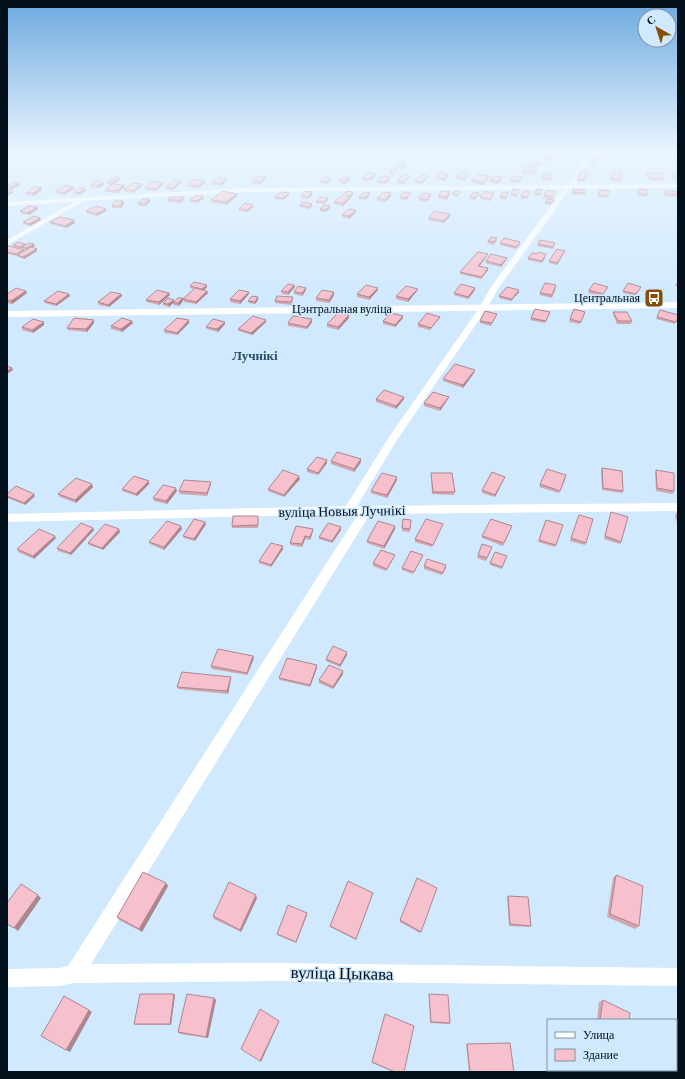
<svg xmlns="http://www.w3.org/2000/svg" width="685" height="1079" font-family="'Crimson Pro',serif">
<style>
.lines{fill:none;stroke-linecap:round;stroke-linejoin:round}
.minor{fill:#fff;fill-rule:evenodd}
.major{fill:#fff;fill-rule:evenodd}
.wall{fill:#d4a5af}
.shaded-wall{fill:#ac868f}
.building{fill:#f6c0cc;stroke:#ac868f}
.labels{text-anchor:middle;stroke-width:3;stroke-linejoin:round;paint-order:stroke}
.far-poi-label{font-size:12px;fill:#02101b;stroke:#d0e9fe;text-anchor:end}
.far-street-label{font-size:12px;fill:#02101b;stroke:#d0e9fe}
.far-quarter-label{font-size:13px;font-weight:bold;fill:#284e6b;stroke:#d0e9fe}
.street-label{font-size:14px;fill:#02101b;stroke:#d0e9fe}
.near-street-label{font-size:17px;fill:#02101b;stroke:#d0e9fe}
</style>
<rect width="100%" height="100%" fill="#d0e9fe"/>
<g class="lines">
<path class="minor" d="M587 151H593L575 185 678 184V188L570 189 498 289 487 308 397 440 357 506 678 503V511L370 514 91 964 278 963 678 968V986L278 981 74 983 59 986 7 987V969L59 968 68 966 358 514 7 522V514L346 506 389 437 479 308 491 287 563 189 245 192 84 201 7 245V240L74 202 7 206V202L245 188 569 185Z"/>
<path class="major" d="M678 302V308L7 317V311Z"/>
</g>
<path class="wall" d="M555 155V157L550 162 544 161V159Z
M605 155 601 162H597L595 167 590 166 592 161H594V159Z
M406 162V164L402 169 395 167V165Z
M528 163 541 165 540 167 528 165Z
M537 168 536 170 533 175 521 173 522 171Z
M397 169V171L394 175 389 174V172Z
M587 172 584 182 577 181V179Z
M613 172 622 173 619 182 610 180Z
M647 173 664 179 663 181 649 180 647 175Z
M376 174V176L370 181 362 180V178Z
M448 174V176L444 181 436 179V177Z
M542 174 551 179V181L542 180Z
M672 174H678V180L672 179 671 176Z
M428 176 427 178 422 184 415 183V181Z
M468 176 464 181 456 179V177Z
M489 176 488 179 483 185 472 183V180Z
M265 177 266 179 259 185 252 184V181Z
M390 177V179L385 184 377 183V181Z
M501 177V180L497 184 489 182 490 180Z
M522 177 521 179 518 183 511 182V180Z
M331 178V180L327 184 320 183V181Z
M409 178 403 184 397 183V181Z
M120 180 114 184 124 185 125 187 117 193 105 192V190L111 185 107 184V182Z
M227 180 221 186 212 185V183Z
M350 180 345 184 339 183V181Z
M204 181 205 183 198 188 188 187V185Z
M163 183V185L155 191 145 190V188Z
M181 183 173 190 166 189 165 187Z
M142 184V186L133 193 125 192 124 189Z
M20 185 11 190 7 189V186Z
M91 185H104L98 188 92 187Z
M73 187 74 189 64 195 56 193V191Z
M573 189 585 193V195H573L572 191Z
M639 189 648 190 646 197 637 195Z
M42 190 34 196 27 195 26 193Z
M519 190 517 197 511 196V194Z
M600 190 609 191 607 198 598 197Z
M666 190 678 192V197L664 196Z
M86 191 79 195 74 194V192Z
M460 191 458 197 453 196V194Z
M530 192 527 199H521V196Z
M541 192 539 196 534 195 535 193Z
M555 192 552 199 543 198 544 195Z
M370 193V195L365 200 359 199V197Z
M391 193V196L385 202 377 201V198Z
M411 193 410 195 406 200 400 199V197Z
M479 193V195L475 200 469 199 470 197Z
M237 194V196L226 205 211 202V200Z
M353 194 350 198V199L343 206 334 204V202Z
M450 194 446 200 438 198V196Z
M289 195 283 200 275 199V197Z
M312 195 308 199 301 198V196Z
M494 195 490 201 480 199V197Z
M509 195 506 200 500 199V196Z
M431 196 426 202 419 201V198Z
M184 197V200L182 203 168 202V200Z
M204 198 197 203 191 202 190 200Z
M150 199V202L145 206H139L138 203Z
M328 200 324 204 316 203V201Z
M554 200 551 205 545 204V202Z
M123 201 124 203 121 208H112V206Z
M312 204V206L309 209 300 207V205Z
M253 205V207L247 212 239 211V209Z
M330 206V208L326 212 320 211V209Z
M38 209 29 215 21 213 20 211Z
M86 211H106L97 216 87 213Z
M356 212 349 219 342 217V215Z
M450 216 444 223 428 220 429 218Z
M40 218 41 220 30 226 24 224 23 222Z
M50 222 75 223 66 228 51 224Z
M497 240 494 245 487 243 488 241Z
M520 242 519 245 516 249 500 245V243Z
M555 243 553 249 537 246 538 244Z
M25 244V245L34 244 35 246 33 248 37 249V251L24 259 18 257 17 256 7 254V247L24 250V251L25 250 22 249V248L21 249 14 247 13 245Z
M564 253 557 265 549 263V261Z
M487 256 480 266 488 268V270L481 279 460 274V272Z
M546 257 542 263 528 260V258Z
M506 260 501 267 485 263 486 261Z
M676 283H678V288L675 285Z
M207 285V287L204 290 207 291 208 293 196 304 184 302 183 299 194 289 190 288V286Z
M294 285 295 287 288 295 282 294 281 291Z
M608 287 607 289 602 296 588 293 589 290Z
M306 288V290L302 296 294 294V292Z
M475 288V290L468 299 454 295V293Z
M556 288 552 298 540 295V293Z
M640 289 635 296 623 293V291Z
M378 290 369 300 357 297V294Z
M519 290V292L511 301 499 298V296Z
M26 291 27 293 12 304 7 303V294Z
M417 291 408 302 396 299V296Z
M334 292V295L329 303 316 301V298Z
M169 293 170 295 159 305 147 302 146 300Z
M69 294 70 296 56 306 45 303 44 301Z
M121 294 122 296 109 307 99 305 98 302Z
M249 294 240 304 230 302V299Z
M258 297V300L255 304 249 303 248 301Z
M293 297V300L291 305 275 303V301Z
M183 301 179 306 174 305 173 303 169 307 163 305V303Z
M585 312 580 324 569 322 570 319Z
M613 312 632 321 631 324H617L613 314Z
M497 314 491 326 480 323V321Z
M549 314 545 323 530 320 531 318Z
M349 315V318L338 330 327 327V324Z
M403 316V318L395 327 383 324V321Z
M440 317 439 319 430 330 418 327V324Z
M657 317H678L675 324 656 319Z
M266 322 252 335 239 331 238 329Z
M312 322 307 329 288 326V323Z
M94 323 87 332 68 330 67 328Z
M133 323 122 332 111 329V326Z
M189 323 177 335 165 333 164 330Z
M225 324 218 332 207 329 206 327Z
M44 325 33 333 22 330V327Z
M474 373 463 388 443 381V379Z
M376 399H404L396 409 376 402Z
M448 399 440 411 424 406V403Z
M361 459V462L354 472 331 464V461Z
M327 463 318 475 307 472V469Z
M602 468 623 491 622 493 602 490 601 470Z
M656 470 674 491 673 494 656 491 655 473Z
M431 473 455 492 454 495 432 494Z
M505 477 495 497 482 493V490Z
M566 478 559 493 539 487 540 484Z
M300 479 284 497 268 491V489Z
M397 480 387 498 371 493V491Z
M211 482V484L207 496 180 494 179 491Z
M149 484 137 496 122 491V489Z
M93 487 76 503 60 497 58 494Z
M177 491 167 504 154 501 153 498Z
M7 494 35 496 25 505 7 498Z
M611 512 621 542 620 544 604 539Z
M676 513H678V526L675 516Z
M579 515 586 543 585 545 570 541Z
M258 516V528H232V526Z
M403 519 411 520 410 532 402 531Z
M546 520 563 525 555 547 538 542Z
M205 522 206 524 195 541 184 538 183 536Z
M395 526V529L384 549 367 543V541Z
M341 527V530L332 543 319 539V537Z
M442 527 432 547 415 542V539Z
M93 528 94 530 71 555 58 551 57 548Z
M182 529 164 550 150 544 149 542Z
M313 529V531L310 540 305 539 302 547 290 545V543Z
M511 529 503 546 482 538V536Z
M120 532 103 550 89 545 88 543Z
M56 538 34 559 18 552 17 549Z
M283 546V549L271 567 259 563V561Z
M491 549 486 561 477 558 478 555Z
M423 555 422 558 413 574 402 570V568Z
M507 556 502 569 490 565V563Z
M394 557 386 571 373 566V563Z
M446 565V568L442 575 424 569V566Z
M347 652V655L340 667 326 661V659Z
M254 658 247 675 212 669 211 666Z
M317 668 310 687 280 680 279 678Z
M343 674 333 689 319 683V680Z
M231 679 228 694 178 689 177 687Z
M616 875 639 926 635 929 607 917 613 878Z
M166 883 168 886 142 932 119 920 117 917Z
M437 888 420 933 400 922V920Z
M373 893 356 940 330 927V926Z
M508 896 531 926 529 927 509 926 507 897Z
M257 898 241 932 214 919 213 916Z
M307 915 296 943 277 935V934Z
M429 994 450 1023 449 1024 430 1023 429 995Z
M175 995 171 1025H135L134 1024Z
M214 998 216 1000 208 1038 180 1034 178 1032Z
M603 1000 629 1020H597L599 1002Z
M385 1014 404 1072H394L372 1063Z
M466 1044H467L514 1072H469Z"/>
<path class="shaded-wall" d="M406 162V164L402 169V167Z
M376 174V176L370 181V179Z
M448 174V176L444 181V179Z
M469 174 468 176 464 181V179Z
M409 176V178L403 184 404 182Z
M428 176 427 178 422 184V182Z
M489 176 488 179 483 185 484 182Z
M265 177 266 179 259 185V182Z
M390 177V179L385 184V182Z
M501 177V180L497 184V182Z
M119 178 120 180 112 185 111 183Z
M227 178V180L221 186 220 184Z
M331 178V180L327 184V182Z
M350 178V180L345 184V182Z
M181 181V183L173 190V188Z
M204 181 205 183 198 188V186Z
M103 182 104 185 98 188 97 186Z
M19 183 20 185 11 190 10 188Z
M163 183V185L155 191V189Z
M142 184V186L133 193V191Z
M124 185 125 187 117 193 116 191Z
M41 187 42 190 34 196 33 193Z
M73 187 74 189 64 195 63 193Z
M85 189 86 191 79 195V193Z
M12 191 13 193 7 196V194Z
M312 192V195L308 199V197Z
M353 192V194L350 198V199L343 206V203L349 197V196Z
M450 192V194L446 200V197Z
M289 193V195L283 200V198Z
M370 193V195L365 200V198Z
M391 193V196L385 202V200Z
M411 193 410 195 406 200V198Z
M237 194V196L226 205V202Z
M431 194V196L426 202V200Z
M203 196 204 198 197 203V201Z
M328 198V200L324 204V202Z
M150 199V202L145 206V204Z
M123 201 124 203 121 208 120 206Z
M312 204V206L309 209V207Z
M253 205V207L247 212V210Z
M330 206V208L326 212V210Z
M37 207 38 209 29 215 28 213Z
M106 209V211L97 216 96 214Z
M356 210V212L349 219V216Z
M450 214V216L444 223V221Z
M40 218 41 220 30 226 29 224Z
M74 220 75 223 66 228 65 226Z
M34 244 35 246 27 251 26 248Z
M37 249V251L24 259 23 257Z
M565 251 564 253 557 265V263Z
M488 254 487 256 478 268V266Z
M507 258 506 260 501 267V265Z
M488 268V270L481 279 482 277Z
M207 285V287L203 291 202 289Z
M294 285 295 287 288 295V292Z
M306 288V290L302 296V293Z
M378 288V290L369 300V297Z
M475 288V290L468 299V297Z
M418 289 417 291 408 302V299Z
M519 290V292L511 301 512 299Z
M26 291 27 293 12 304 11 301Z
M207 291 208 293 196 304V302Z
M249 292V294L240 304V301Z
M334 292V295L329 303V300Z
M169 293 170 295 159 305V302Z
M69 294 70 296 56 306V304Z
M121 294 122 296 109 307 108 305Z
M258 297V300L255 304V302Z
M183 298V301L179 306 178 303Z
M174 300V302L169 307 168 304Z
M349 315V318L338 330V327Z
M403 316V318L395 327V325Z
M312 319V322L307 329V327Z
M94 320V323L87 332 86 329Z
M189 320V323L177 335V333Z
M266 320V322L252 335 251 333Z
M132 321 133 323 122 332 121 329Z
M44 322V325L33 333 32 330Z
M225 322V324L218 332 217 329Z
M12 368 13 370 7 374V371Z
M475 370 474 373 463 388V385Z
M404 397V399L396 409V406Z
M449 397 448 399 440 411V408Z
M361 459V462L354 472V469Z
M327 460V463L318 475V473Z
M299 476 300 479 284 497V495Z
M397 477V480L387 498V495Z
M505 477 495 497V495Z
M149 481V484L137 496 136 494Z
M211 482V484L207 496V493Z
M92 484 93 487 76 503 75 500Z
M176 488 177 491 167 504 166 501Z
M34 494 35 496 25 505 24 503Z
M205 522 206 524 195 541 194 539Z
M181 526 182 529 164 550V547Z
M395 526V529L384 549V546Z
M341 527V530L332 543V541Z
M93 528 94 530 71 555 70 553Z
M119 529 120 532 103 550 102 548Z
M313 529V531L310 540V537Z
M55 536 56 538 34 559 33 556Z
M305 536V539L302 547V544Z
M283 546V549L271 567V565Z
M347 652V655L340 667V665Z
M253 656 254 658 247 675V673Z
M317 665V668L310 687V685Z
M343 671V674L333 689V687Z
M231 677V679L228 694 227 691Z
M166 883 168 886 142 932 139 929Z
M38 895 41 898 18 931 14 928Z
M256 895 257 898 241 932 240 930Z
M307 913V915L296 943V942Z
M174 994 175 995 171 1025 170 1024Z
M214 998 216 1000 208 1038 206 1037Z
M89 1010 92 1012 70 1052 66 1050Z
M279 1021V1022L261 1062 260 1061Z"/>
<path class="building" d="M549 154 555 155 550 160 544 159Z
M598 154 605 155 602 160 594 159Z
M399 161 406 162 402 167 395 165Z
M530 161 542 163 540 165 528 163Z
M592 161 597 162 596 165 590 164Z
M525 166 537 168 534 172 522 171Z
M392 168 397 169 394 173 389 172Z
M581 171 587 172 585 180 577 179Z
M441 172 448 174 444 179 436 177Z
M461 172 469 174 464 179 456 177Z
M613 172 622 173 620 180 611 178Z
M368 173 376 174 370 179 362 178Z
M647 173H662L664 179 649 178Z
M477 174 489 176 484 182 472 180Z
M542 174H551V179L542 178Z
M672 174H678V178L673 177Z
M403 175 409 176 404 182 397 181Z
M421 175 428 176 422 182 415 181Z
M258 176 265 177 259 182 252 181Z
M382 176 390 177 385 182 377 181Z
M494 176 501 177 497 182 490 180Z
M514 176 522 177 519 181 511 180Z
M115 177 119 178 111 183 107 182Z
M219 177 227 178 220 184 212 183Z
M324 177 331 178 327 182 320 181Z
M344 177 350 178 345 182 339 181Z
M194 179 204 181 198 186 188 185Z
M174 180 181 181 173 188 165 187Z
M97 181 103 182 97 186 91 185Z
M153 181 163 183 155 189 145 188Z
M14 182 19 183 10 188 7 187V186Z
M133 183 142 184 133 191 124 189Z
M113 184 124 185 116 191 105 190Z
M66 185 73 187 63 193 56 191Z
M34 187H41L33 193H26Z
M80 188 85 189 79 193 74 192Z
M513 189 519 190 517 195 511 194Z
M537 189 542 190 540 194 535 193Z
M573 189 584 190 585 193 574 192Z
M639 189 648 190 647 195 637 193Z
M7 190 12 191 7 194Z
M547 190 555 192 552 197 544 195Z
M600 190 609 191 607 196 598 195Z
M666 190 678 192V195L665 193Z
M223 191 237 194 226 202 211 200Z
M305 191 312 192 308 197 301 196Z
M347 191 353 192 349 196H346L350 197 343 203 334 202Z
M442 191 450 192 446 197 438 196Z
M455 191H460L458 195 453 194Z
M484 191 494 193 491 199 480 197Z
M524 191 530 192 527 197 521 196Z
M281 192 289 193 283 198 275 197Z
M365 192 370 193 365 198 359 197Z
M383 192 391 193 385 200 377 198Z
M404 192 411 193 406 198 400 197Z
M474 192 479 193 475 198 470 197Z
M503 192 509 193 506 197 500 196Z
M423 193 431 194 426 200 419 198Z
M197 195 203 196 197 201 190 200Z
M170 197H184L181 200H168Z
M320 197 328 198 324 202 316 201Z
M143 199H150L145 204 138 203Z
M548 199 554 200 552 203 545 202Z
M115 201H123L120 206H112Z
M303 202 312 204 309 207 300 205Z
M245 203 253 205 247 210 239 209Z
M324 205 330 206 326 210 320 209Z
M29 206 37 207 28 213 20 211Z
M96 206 106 209 96 214 86 211Z
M349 209 356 210 349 216 342 215Z
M434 211 450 214 444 221 429 218Z
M34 216 40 218 29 224 23 222Z
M60 217 74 220 65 226 50 222Z
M491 237 497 238 494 242 488 241Z
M504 238 520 242 517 247 500 243Z
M540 240 555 243 553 247 538 244Z
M18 242 25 244 20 247 13 245Z
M29 243 34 244 26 248 21 247Z
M9 246 24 250 16 254 7 252V247Z
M31 247 37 249 23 257 17 255Z
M557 249 565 251 557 263 549 261Z
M478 252 488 254 478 266 488 268 482 277 460 272Z
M538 252 546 254 542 261 528 258 532 253 537 254Z
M491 254 507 258 501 265 486 261Z
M194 282 207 285 202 289 190 286Z
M545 283 556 285 552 295 540 293Z
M594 283 608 287 603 294 589 290Z
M628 283 641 287 636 294 623 291Z
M288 284 294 285 288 292 281 291Z
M461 284 475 288 468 297 454 293Z
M366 285 378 288 369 297 357 294Z
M298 286 306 288 302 293 294 292Z
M406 286 418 289 408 299 396 296Z
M507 287 519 290 512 299 499 296Z
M16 288 26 291 11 301 7 300V294Z
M195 288 207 291 196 302 183 299Z
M157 290 169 293 159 302 146 300Z
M239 290 249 292 240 301 230 299Z
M322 290 334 292 329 300 316 298Z
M58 291 69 294 56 304 44 301Z
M111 292 121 294 108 305 98 302Z
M252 296 258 297 255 302 248 301Z
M277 296 293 297 291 302 275 301Z
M168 298 174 300 168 304 163 303Z
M178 298H183L178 303H173Z
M535 309 550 312 546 321 531 318Z
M574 309 585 312 581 322 570 319Z
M660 310 678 315V317L676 322 657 317Z
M485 311 497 314 492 323 480 321Z
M339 312 349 315 338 327 327 324Z
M613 312H627L632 321H618Z
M391 313 403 316 395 325 383 321Z
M427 313 440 317 431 328 418 324Z
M253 316 266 320 251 333 238 329Z
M293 316 312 319 307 327 288 323Z
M74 318 94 320 86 329 67 328Z
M122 318 132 321 121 329 111 326Z
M177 318 189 320 177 333 164 330Z
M33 319 44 322 32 330 22 327Z
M213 319 225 322 217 329 206 327Z
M455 364 475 370 463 385 443 379Z
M7 366 12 368 7 371Z
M384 390 404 397 396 406 376 399Z
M433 392 449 397 440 408 424 403Z
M337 452 361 459 354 469 331 461Z
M317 457 327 460 318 473 307 469Z
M602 468 622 471 623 491 603 488Z
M547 469 566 475 560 491 540 484Z
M283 470 299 476 284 495 268 489Z
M656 470 674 473V491L657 488Z
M492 472 505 477 495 495 482 490Z
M382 473 397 477 387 495 371 491Z
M431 473H452L455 492H433Z
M134 476 149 481 136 494 122 489Z
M76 478 92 484 75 500 58 494Z
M184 480 211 482 207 493 179 491Z
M163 485 176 488 166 501 153 498Z
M16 486 34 494 24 503 7 496V494Z
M611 512 628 517 621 542 605 536Z
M579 515 593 519 586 543 571 538Z
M233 516H258V525L232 526Z
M194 519 205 522 194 539 183 536Z
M403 519 411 520 410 529 402 528Z
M426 519 443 524 433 545 415 539Z
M491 519 512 526 504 543 482 536Z
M546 520 563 525 556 545 539 540Z
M167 521 181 526 164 547 149 542Z
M378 521 395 526 384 546 367 541Z
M81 523 93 528 70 553 57 548Z
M328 523 341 527 332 541 319 537Z
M105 524 119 529 102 548 88 543Z
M296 526 313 529 310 537 305 536 302 544 290 543Z
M39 529 55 536 33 556 17 549Z
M271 543 283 546 271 565 259 561Z
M482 544 492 547 487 558 478 555Z
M381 550 395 555 387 569 373 563Z
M411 551 423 555 414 572 402 568Z
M495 552 507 556 502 567 490 563Z
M427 559 446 565 443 573 424 566Z
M333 646 347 652 340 665 326 659Z
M218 649 253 656 247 673 211 666Z
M287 658 317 665 310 685 279 678Z
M329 665 343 671 333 687 319 680Z
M182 672 231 677 227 691 177 687Z
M143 872 166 883 139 929 117 917Z
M616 875 643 886 639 926 610 914Z
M417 878 437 888 421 932 400 920Z
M348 881 373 893 356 939 330 926Z
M229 882 256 895 240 930 213 916Z
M21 884 38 895 14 928 7 924V903Z
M508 896 528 897 531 926 510 924Z
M288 905 307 913 296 942 277 934Z
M140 994H174L170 1024H134Z
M187 994 214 998 206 1037 178 1032Z
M429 994 448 995 450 1023 431 1022Z
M64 996 89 1010 66 1050 41 1036Z
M603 1000 630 1013 629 1020H600Z
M260 1009 279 1021 260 1061 241 1049Z
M385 1014 414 1026 404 1072H395L372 1062Z
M510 1043 514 1072H470L467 1044Z
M565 1070H574L573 1072H569Z"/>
<linearGradient id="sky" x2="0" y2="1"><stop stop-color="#6ca9de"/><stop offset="0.5" stop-color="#eaf5ff"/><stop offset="1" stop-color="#eaf5ff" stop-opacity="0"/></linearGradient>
<rect width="685" height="302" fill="url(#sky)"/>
<defs>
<symbol id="bus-square" viewBox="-11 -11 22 22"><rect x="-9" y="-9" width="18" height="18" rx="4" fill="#874d02" stroke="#d0e9fe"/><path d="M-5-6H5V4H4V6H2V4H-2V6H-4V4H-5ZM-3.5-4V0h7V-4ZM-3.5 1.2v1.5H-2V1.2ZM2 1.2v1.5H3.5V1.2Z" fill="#fff"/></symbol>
</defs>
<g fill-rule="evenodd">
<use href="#bus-square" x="643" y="287" width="22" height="22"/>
</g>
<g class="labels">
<g class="far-poi-label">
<text x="640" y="302">Центральная</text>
</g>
<g class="far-street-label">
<text x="342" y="313">Цэнтральная вуліца</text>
</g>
<g class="far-quarter-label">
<text x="255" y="360">Лучнікі</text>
</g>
<g class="street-label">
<text transform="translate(342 511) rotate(-1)" y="5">вуліца Новыя Лучнікі</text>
</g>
<g class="near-street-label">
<text transform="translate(342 973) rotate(1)" y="6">вуліца Цыкава</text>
</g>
</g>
<rect width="685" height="1079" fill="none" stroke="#02101b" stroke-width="16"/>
<rect x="547" y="1019" width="130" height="52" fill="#d0e9fe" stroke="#7e92a3"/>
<rect x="555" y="1032" width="20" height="6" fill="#ffffff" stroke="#7e92a3"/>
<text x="583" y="1039" font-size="12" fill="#02101b">Улица</text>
<rect x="555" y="1049" width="20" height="12" fill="#f6c0cc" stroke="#7e92a3"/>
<text x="583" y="1059" font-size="12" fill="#02101b">Здание</text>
<g transform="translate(657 28) rotate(321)"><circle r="19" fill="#d0e9fe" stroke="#7e92a3"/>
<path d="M0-3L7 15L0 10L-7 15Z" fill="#874d02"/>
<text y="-6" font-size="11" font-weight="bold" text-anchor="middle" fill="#02101b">С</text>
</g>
</svg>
